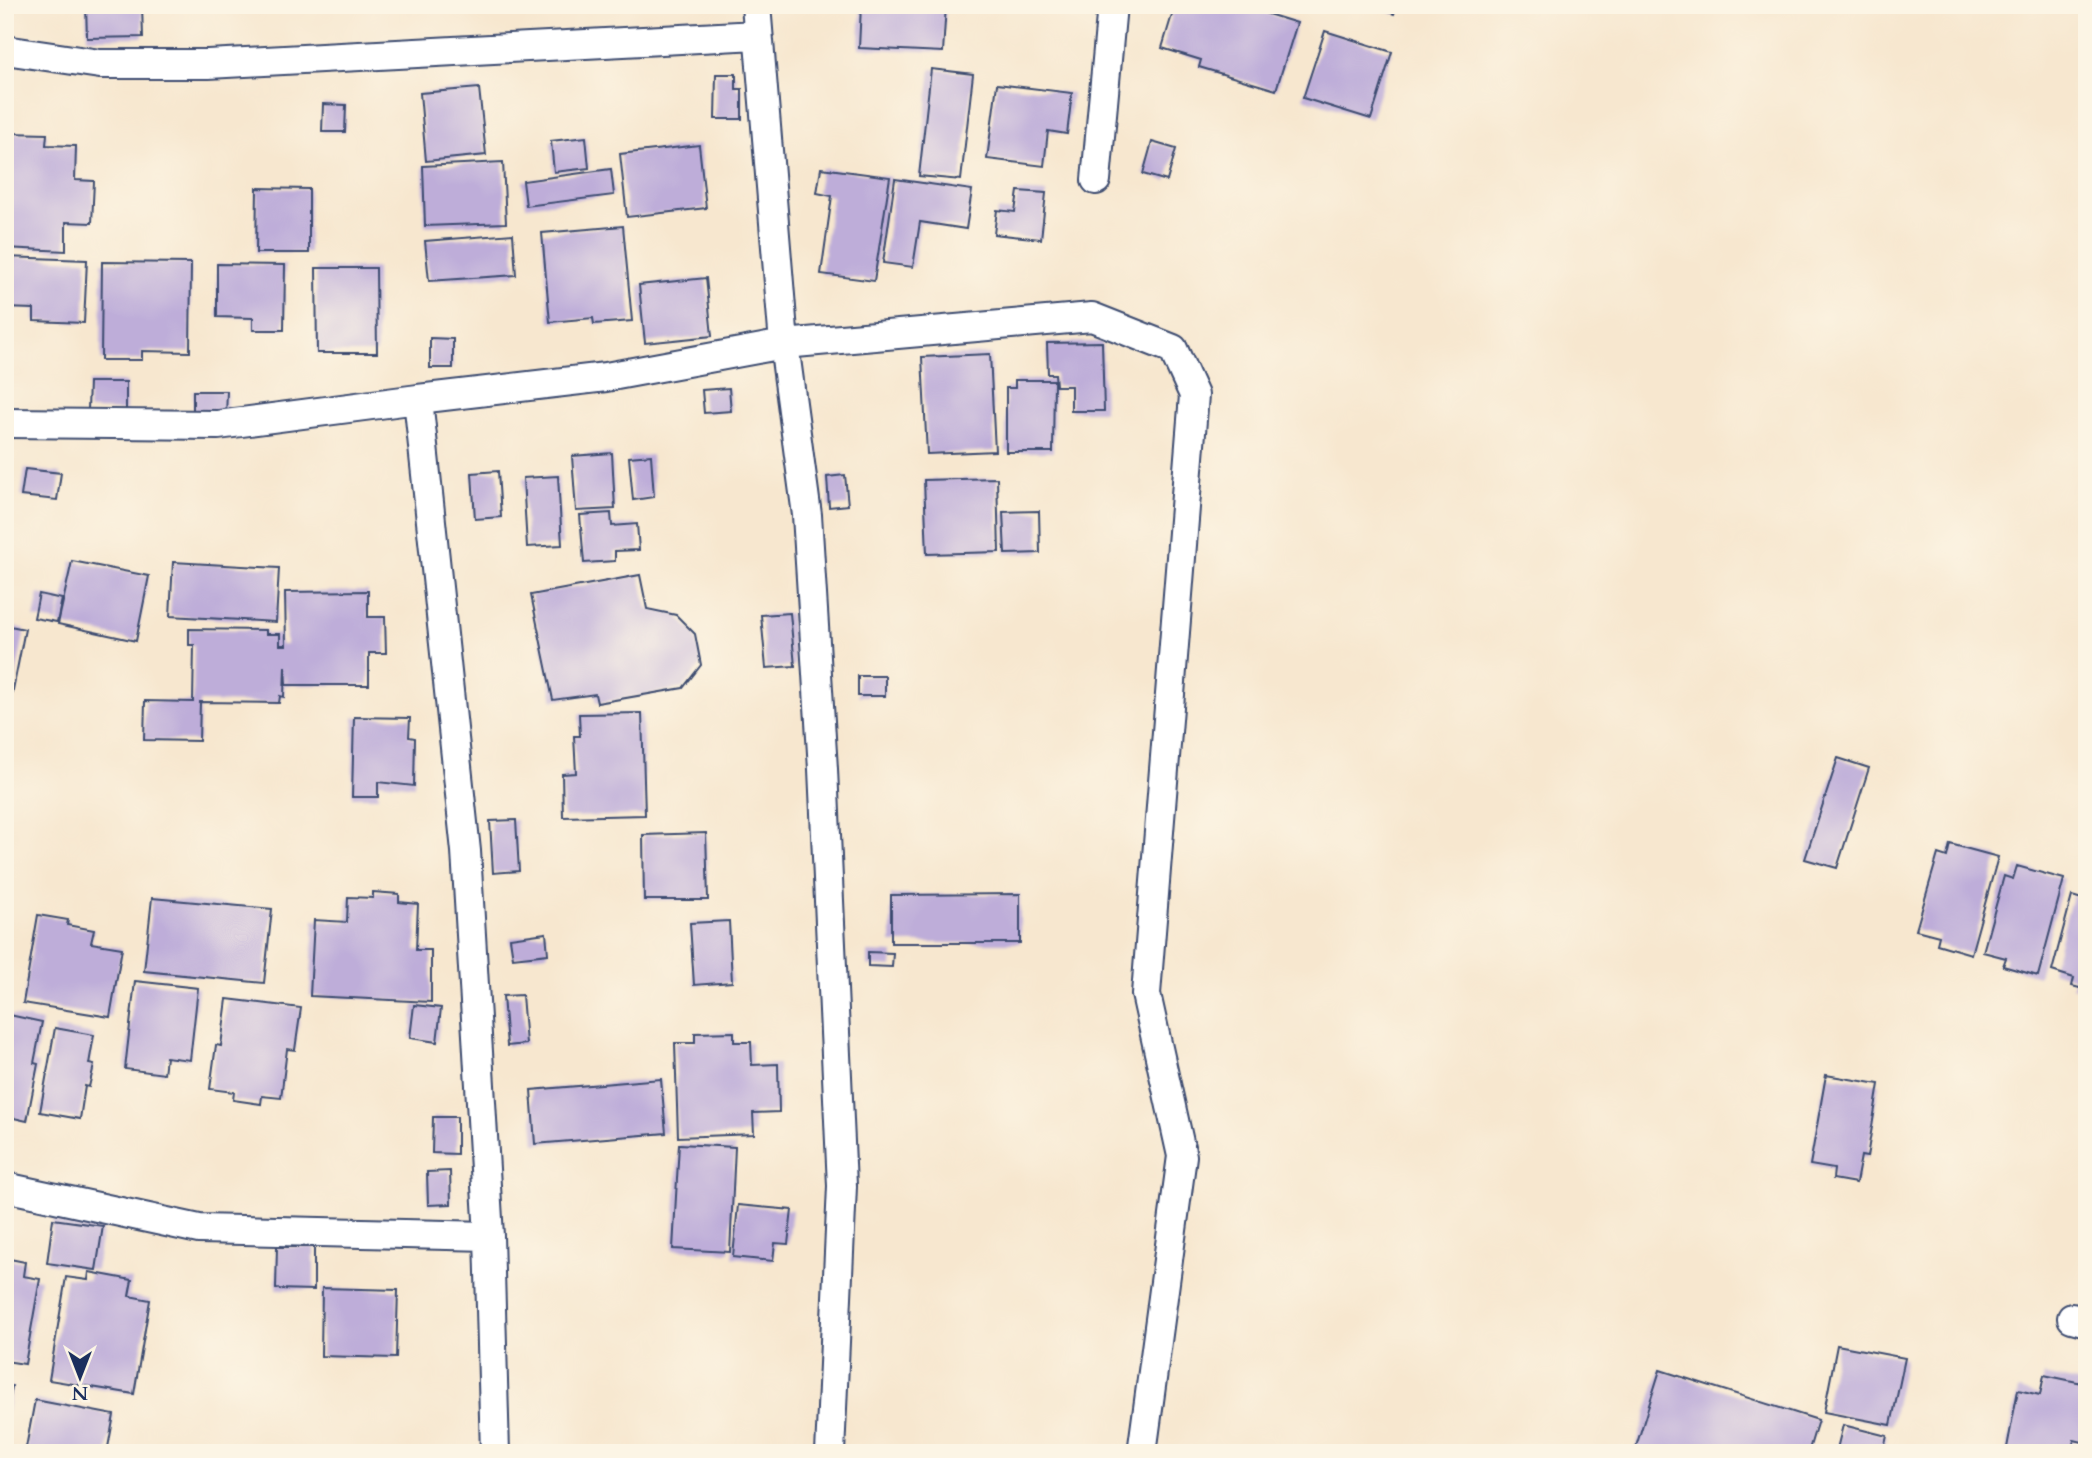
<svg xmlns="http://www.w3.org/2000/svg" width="2092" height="1458" font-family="Cardo,serif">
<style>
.building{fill:#beadd9}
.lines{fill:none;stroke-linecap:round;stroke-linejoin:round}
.minor-casing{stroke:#3c4b6f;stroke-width:32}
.minor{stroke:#fff;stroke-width:28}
</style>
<rect width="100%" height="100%" fill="#fcf5e5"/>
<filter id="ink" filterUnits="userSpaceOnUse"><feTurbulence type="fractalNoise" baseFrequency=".0143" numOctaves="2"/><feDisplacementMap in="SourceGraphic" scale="14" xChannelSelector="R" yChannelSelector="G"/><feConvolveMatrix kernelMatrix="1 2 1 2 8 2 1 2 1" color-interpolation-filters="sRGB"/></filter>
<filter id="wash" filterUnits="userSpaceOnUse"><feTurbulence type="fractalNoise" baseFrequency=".00686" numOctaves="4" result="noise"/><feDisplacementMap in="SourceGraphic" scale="28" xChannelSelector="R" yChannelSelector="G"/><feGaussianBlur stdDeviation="1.57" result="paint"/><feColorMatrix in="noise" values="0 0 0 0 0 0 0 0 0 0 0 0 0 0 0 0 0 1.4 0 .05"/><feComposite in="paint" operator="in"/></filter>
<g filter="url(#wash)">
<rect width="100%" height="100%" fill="#f7e7cf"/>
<g id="blocks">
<path class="building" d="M86 5H142L143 37 87 38Z
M861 5H946L943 52 859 48Z
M1175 5H1239L1297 23 1276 90 1199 67 1201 60 1162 48Z
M1368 5H1397L1394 14Z
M1325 31 1392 52 1371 119 1303 98Z
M931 69 973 74 961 180 919 176Z
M716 74H736V89H742V119H715Z
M997 84 1072 93 1067 134 1048 131 1044 166 987 159Z
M479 88 486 155 426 161 420 93Z
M323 104 346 105 345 132H322Z
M9 133 47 134 46 145 76 146 75 180 94 181 92 223 66 222V251L5 248Z
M586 137 589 168 554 172 551 141Z
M1152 142 1176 149 1167 181 1143 174Z
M699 145 706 208 627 217 620 154Z
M503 162 506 223 425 226 423 166Z
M821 168 890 177 874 281 821 274 832 196 817 193Z
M611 169 614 195 526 206 523 181Z
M895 179 972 190 966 229 920 222 913 267 883 263Z
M257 188 309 189V253H256Z
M1018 191 1046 193 1041 239 994 234 997 210 1015 212Z
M623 226 632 321 594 324 593 318 550 322 542 233Z
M513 234 516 275 429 281 425 241Z
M5 257 87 260 84 323 34 321V309L5 308Z
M102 262 191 263 190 352 142 351V360H101Z
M217 264 285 265 284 330H253V318L217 317Z
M316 268H376L377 353H317Z
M706 278 712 336 645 343 639 285Z
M430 338 453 339V368H430Z
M1102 342 1104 411H1071V386H1056L1055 374H1048L1047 343Z
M990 354 995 451 927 454 922 357Z
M1015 380H1054L1053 452H1006V388H1015Z
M89 382H126V411L88 410Z
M729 388 731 411 704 413 702 390Z
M193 391H227L226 416H193Z
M612 453 615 509 576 511 572 456Z
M651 455 654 497 633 500 629 457Z
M25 469 61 473 57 500 21 496Z
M498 471 501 517 475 519 472 473Z
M845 475 848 505 829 507 827 477Z
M558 476 562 545 527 547 523 478Z
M997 478 999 552 927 554 924 480Z
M1039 511 1040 553 1005 554 1003 512Z
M611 513 612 526 637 524 639 550 615 551V561L584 563 580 515Z
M72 561 149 576 136 641 58 624Z
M173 562 279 568 276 622 170 616Z
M640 575 647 609 676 615 695 634 701 665 683 688 597 703 595 694 553 700 531 595Z
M368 591V617H385L386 653H369V685H286L285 666 284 697 280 696 279 703 200 702 199 741 144 740 145 701 193 702 194 645H189V629L266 630V634H280V645H286L285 592Z
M39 594 62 599 57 622 34 618Z
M790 613 795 666 766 668 761 615Z
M5 625 25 629 12 695 5 694Z
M858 676H885V696H858Z
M642 713 645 815 563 817 562 774 576 773 574 736H580L579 714Z
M354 717 410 718 409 737 415 738 414 786 378 782V797H352Z
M1838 758 1869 768 1837 868 1805 859Z
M516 820 519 871 493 873 490 821Z
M706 833 708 900H644L643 835Z
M1950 844 1998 857 1971 954 1937 944 1939 936 1916 930 1938 854 1947 857Z
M2017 866 2064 879 2038 976 2003 966 2006 958 1983 952 2004 876 2013 879Z
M2087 885V990L2072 986 2074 978 2052 971 2072 896 2082 899Z
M373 892 399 894V902L418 904 416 950H431V1002L310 996 314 920 347 922 348 897 373 898Z
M1020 894V943H891V895Z
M152 898 272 909 264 983 144 971Z
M38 915 68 920 67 925 94 930 91 943 122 948 110 1017 23 1003Z
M729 921 732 982 694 985 690 923Z
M546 933 548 954 513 958 510 938Z
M868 952 893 953 892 967 868 966Z
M135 981 198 988 190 1060 166 1057 164 1074 125 1069Z
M522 995 526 1044 507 1046 503 996Z
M227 999 301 1008 295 1050 287 1049 281 1098 262 1096 261 1104 233 1100 234 1092 210 1089 216 1045 221 1046Z
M414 1005 441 1008 437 1042 410 1038Z
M5 1014 42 1022 34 1063 38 1064 27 1121 5 1116Z
M55 1028 94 1035 89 1064 94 1065 89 1087 85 1086 80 1119 40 1112Z
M734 1032V1042H751L752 1065 778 1064 779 1112 753 1113 754 1134 678 1137 675 1043H695V1033Z
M1826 1075 1879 1084 1867 1157 1861 1156 1856 1183 1833 1179 1834 1169 1810 1165Z
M661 1079 666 1133 535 1144 531 1090Z
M433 1117H457V1154L432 1153Z
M679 1144 735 1147 730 1252 673 1249Z
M450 1171 451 1204 428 1205 427 1172Z
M738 1205 792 1210 788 1244 775 1243 773 1261 733 1257Z
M53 1219 103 1226 96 1270 47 1263Z
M277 1247H314V1290L276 1289Z
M5 1258 25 1262 23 1276 40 1279 25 1364 5 1361Z
M89 1272 132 1280 129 1296 150 1300 134 1394 49 1380 66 1277 88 1280Z
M322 1288 398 1290 396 1358 321 1356Z
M1837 1345 1905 1358 1891 1425 1824 1412Z
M1660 1370 1818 1420 1808 1453H1634Z
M2044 1375 2087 1384V1443L2074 1440 2071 1453H2006L2018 1390 2040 1395Z
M5 1385 12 1386 7 1414H5Z
M35 1400 114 1415 107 1453H25Z
M1843 1425 1887 1436 1883 1453H1836Z"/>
</g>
</g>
<g filter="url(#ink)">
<use href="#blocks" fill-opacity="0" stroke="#3c4b6f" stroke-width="2"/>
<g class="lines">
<defs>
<path id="minor" d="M756 5 784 344 807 515 823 769 842 1186 830 1453
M5 50 100 64H208L757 35
M1096 180 1112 5
M418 399 606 377 784 344 1092 317 1173 349 1194 395 1146 994 1182 1156 1142 1453
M5 423 218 425 418 399 466 851 489 1236 495 1453
M5 1187 199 1229 489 1236
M2072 1318 2087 1322"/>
</defs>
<use href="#minor" class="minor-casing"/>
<use href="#minor" class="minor"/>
</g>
</g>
<rect width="2092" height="1458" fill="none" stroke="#fcf5e5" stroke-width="28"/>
<g transform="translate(80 1377) rotate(180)" stroke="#fcf5e5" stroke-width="5" paint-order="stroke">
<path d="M0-5L12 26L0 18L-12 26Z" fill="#1b2f5e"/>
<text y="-10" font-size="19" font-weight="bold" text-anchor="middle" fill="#1b2f5e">N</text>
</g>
</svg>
